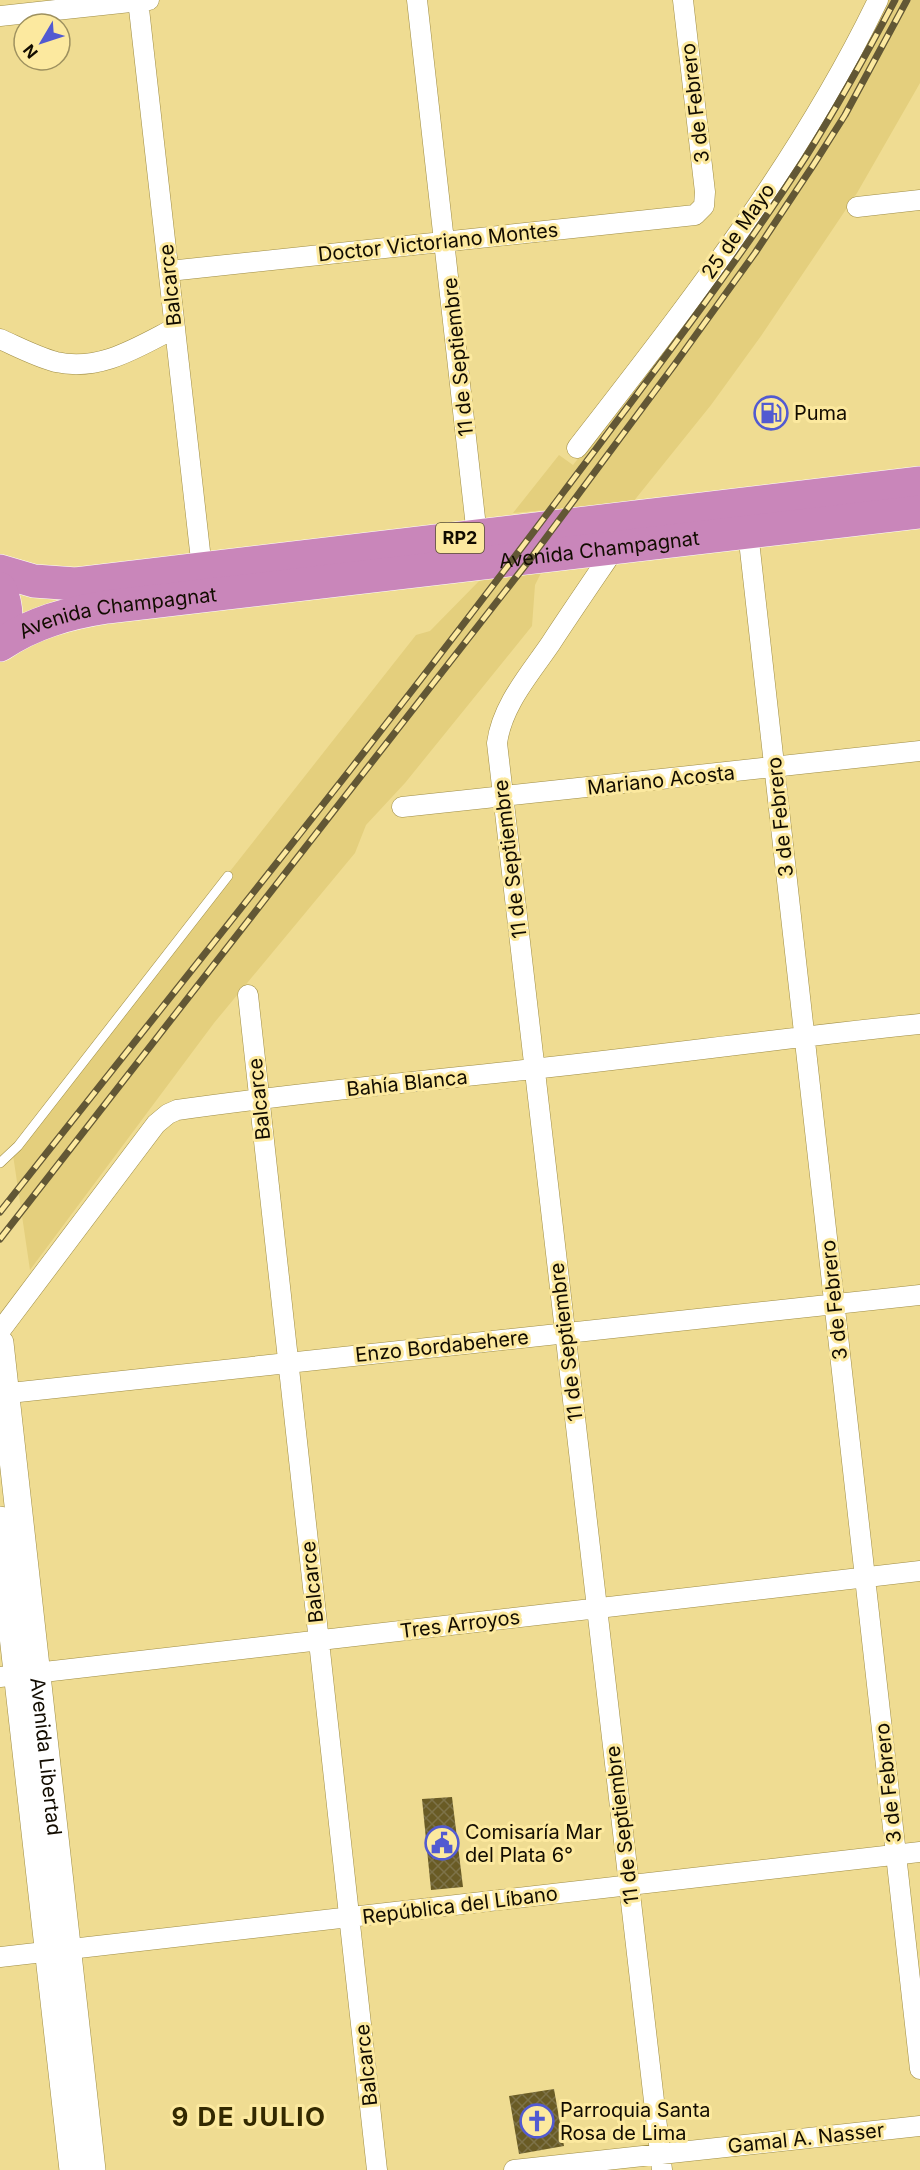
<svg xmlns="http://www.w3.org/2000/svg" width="920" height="2170" font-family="Inter,sans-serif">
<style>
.built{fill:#e4cf7d}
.building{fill:url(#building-cross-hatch)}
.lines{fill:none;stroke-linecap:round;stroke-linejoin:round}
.lane-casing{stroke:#9f8d45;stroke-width:10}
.street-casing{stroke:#9f8d45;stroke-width:21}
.secondary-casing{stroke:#9f8d45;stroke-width:28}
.highway-casing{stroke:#fff;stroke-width:34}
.lane{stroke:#fff;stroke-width:9}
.street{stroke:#fff;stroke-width:20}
.secondary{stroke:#fff;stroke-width:27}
.highway{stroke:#c986ba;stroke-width:33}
.rail-casing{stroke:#625735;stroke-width:7}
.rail{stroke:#fce99f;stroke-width:4.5;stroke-dasharray:14;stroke-linecap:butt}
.labels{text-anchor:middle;stroke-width:6;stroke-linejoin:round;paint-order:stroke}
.shield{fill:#fce99f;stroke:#584e30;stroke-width:1.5}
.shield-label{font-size:18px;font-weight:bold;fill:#120c00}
.street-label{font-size:20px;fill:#120c00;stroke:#fce99f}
.poi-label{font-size:20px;fill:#120c00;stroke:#fce99f;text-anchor:start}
.district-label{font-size:26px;font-weight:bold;letter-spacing:1.5px;fill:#332901;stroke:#fce99f}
</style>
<defs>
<pattern id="building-cross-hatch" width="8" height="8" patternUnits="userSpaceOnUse" patternTransform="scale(1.5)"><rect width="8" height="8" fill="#695b25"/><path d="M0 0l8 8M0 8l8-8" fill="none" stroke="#7d7248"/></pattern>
</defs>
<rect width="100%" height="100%" fill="#efdc92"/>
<path class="built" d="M886 0H920V83L857 193 761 336 711 405 633 502 513 513 559 455 573 465 662 352Z
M541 573 535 585 532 626 405 783 366 825 355 853 214 1023 30 1270 12 1148 416 635 430 631 481 579Z"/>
<path class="building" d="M452 1797 463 1887 431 1890 422 1799Z
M554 2089 564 2146 519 2154 509 2096Z"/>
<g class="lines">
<defs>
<path id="lane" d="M0 1163 18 1146 228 876"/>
<path id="street" d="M138 0 202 569
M417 0 477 536
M0 16 149 0
M857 207 920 200
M169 271 695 215 704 206 705 192 683 0
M0 339C18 347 37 357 56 362 100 372 138 347 175 328
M577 448C687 306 800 162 878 0
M748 532 920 2069
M615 548C594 579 572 611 551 643 530 674 502 705 497 743L662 2170
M402 807 920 751
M248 995 377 2170
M0 1331 156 1124 168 1114 177 1110C295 1093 414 1082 533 1069 662 1055 791 1037 920 1024
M0 1394 920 1295
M0 1677 920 1571
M0 1957 920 1852
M514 2170 920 2126"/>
<g id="secondary">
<path id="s1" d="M0 1343 92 2170"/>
<path d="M0 1520 73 2170"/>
</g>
<g id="highway">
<path d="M0 571 34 581 76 584 920 483"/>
<path d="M0 589C7 605 8 622 0 638"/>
<path id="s2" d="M0 645C32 623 68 613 107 607L920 512"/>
</g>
</defs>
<use href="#lane" class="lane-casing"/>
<use href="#street" class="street-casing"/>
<use href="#secondary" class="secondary-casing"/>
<use href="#highway" class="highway-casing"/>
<use href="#lane" class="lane"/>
<use href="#street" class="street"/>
<use href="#secondary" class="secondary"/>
<use href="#highway" class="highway"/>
<defs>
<path id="rail" d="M0 1212C189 972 382 735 565 490 647 381 731 272 805 158 837 107 867 53 895 0
M0 1239 531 558 675 364 755 253 814 164 845 115 907 0"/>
</defs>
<use href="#rail" class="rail-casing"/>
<use href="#rail" class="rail"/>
</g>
<defs>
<symbol id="fuel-ring" viewBox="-11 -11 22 22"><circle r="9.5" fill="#fce99f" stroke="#525ad1" stroke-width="1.5"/><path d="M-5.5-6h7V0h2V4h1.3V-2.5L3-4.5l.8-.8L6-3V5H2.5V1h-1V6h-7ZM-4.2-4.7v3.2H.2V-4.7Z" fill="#525ad1"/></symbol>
<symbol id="civic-ring" viewBox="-11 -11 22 22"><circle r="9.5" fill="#fce99f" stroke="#525ad1" stroke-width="1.5"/><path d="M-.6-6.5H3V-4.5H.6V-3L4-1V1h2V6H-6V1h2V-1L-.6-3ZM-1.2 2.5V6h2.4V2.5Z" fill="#525ad1"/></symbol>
<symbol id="church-ring" viewBox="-11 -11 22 22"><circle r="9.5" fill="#fce99f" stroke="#525ad1" stroke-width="1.5"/><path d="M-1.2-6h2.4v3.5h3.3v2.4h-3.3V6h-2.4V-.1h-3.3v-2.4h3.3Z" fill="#525ad1"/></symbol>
</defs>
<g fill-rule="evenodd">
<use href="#fuel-ring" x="752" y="394" width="38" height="38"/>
<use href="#civic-ring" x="423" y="1824" width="38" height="38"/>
<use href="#church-ring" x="518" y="2102" width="38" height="38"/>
</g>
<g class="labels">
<rect class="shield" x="436" y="523" width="48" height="30" rx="4.5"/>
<g class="shield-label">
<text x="460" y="544">RP2</text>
</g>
<g class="street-label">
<text transform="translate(695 103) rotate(-97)" y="7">3 de Febrero</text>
<text transform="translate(738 231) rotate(-55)" y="7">25 de Mayo</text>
<text transform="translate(438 242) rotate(-6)" y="7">Doctor Victoriano Montes</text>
<text transform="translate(170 285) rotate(-96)" y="7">Balcarce</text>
<text transform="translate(458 357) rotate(-96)" y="7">11 de Septiembre</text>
<text dy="7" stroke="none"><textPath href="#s2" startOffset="610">Avenida Champagnat</textPath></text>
<text dy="7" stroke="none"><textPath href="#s2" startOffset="124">Avenida Champagnat</textPath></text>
<text transform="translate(661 780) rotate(-6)" y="7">Mariano Acosta</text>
<text transform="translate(780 817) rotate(-96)" y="7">3 de Febrero</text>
<text transform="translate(510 859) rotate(-97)" y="7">11 de Septiembre</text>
<text transform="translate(407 1083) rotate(-6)" y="7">Bahía Blanca</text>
<text transform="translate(259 1099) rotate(-96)" y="7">Balcarce</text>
<text transform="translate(834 1300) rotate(-96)" y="7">3 de Febrero</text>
<text transform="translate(566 1342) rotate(-97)" y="7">11 de Septiembre</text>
<text transform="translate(442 1346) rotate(-6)" y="7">Enzo Bordabehere</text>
<text transform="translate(312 1582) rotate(-96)" y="7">Balcarce</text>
<text transform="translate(460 1624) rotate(-7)" y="7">Tres Arroyos</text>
<text dy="7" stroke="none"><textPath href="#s1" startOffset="416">Avenida Libertad</textPath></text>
<text transform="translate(888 1783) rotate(-96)" y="7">3 de Febrero</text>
<text transform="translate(622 1825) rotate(-97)" y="7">11 de Septiembre</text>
<text transform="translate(460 1905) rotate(-7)" y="7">República del Líbano</text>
<text transform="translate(366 2065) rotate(-96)" y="7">Balcarce</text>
<text transform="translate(806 2138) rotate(-6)" y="7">Gamal A. Nasser</text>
</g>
<g class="poi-label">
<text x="794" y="420">Puma</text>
<text x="465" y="1839">Comisaría Mar<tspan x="465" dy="23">del Plata 6°</tspan></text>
<text x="560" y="2117">Parroquia Santa<tspan x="560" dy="23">Rosa de Lima</tspan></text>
</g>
<g class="district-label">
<text x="249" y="2126">9 DE JULIO</text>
</g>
</g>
<g transform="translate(42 42) rotate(231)"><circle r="28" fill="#fce99f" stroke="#9e915f" stroke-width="1.5"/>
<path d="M0-4.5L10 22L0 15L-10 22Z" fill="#525ad1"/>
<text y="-9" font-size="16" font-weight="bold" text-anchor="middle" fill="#120c00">N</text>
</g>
</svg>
